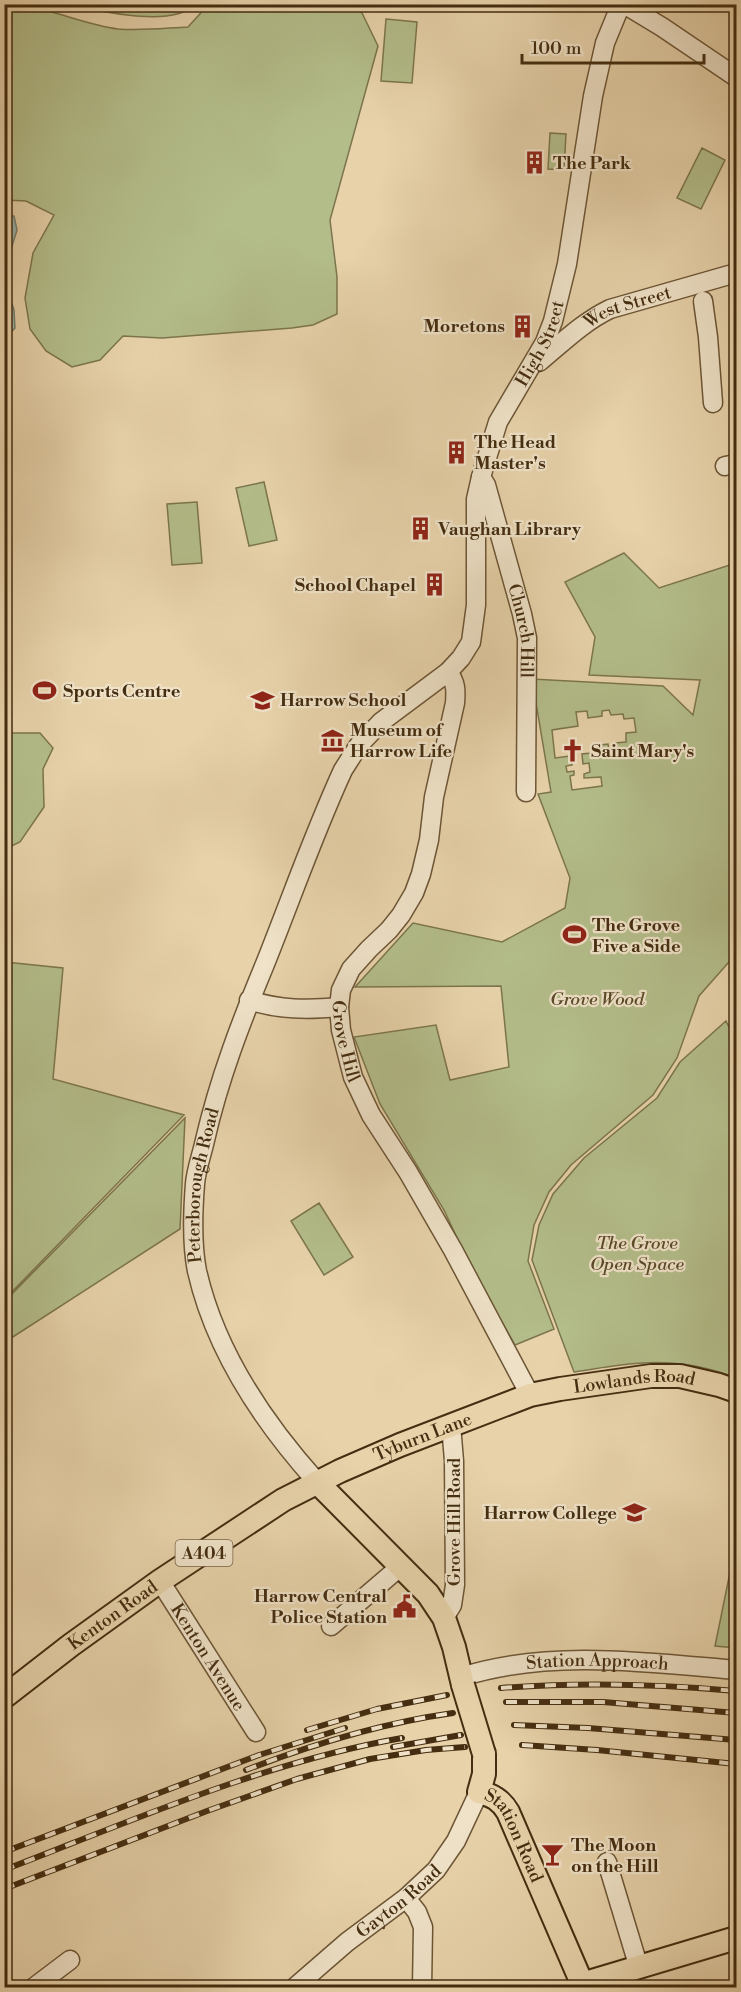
<svg xmlns="http://www.w3.org/2000/svg" width="741" height="1992" font-family="'Libre Bodoni',serif">
<style>
.green{fill:#b3bd8a;stroke:#7c754d;stroke-width:1.5;fill-rule:evenodd}
.water{fill:#98b6af;stroke:#767f6f;stroke-width:1.5}
.lines{fill:none;stroke-linecap:round;stroke-linejoin:round}
.minor-casing{stroke:#6d5636;stroke-width:21}
.major-casing{stroke:#442d10;stroke-width:26}
.minor{stroke:#efe2c8;stroke-width:18}
.major{stroke:#e7d2aa;stroke-width:22}
.rail-casing{stroke:#442d10;stroke-width:6}
.rail{stroke:#efe2c8;stroke-width:4;stroke-dasharray:11;stroke-linecap:butt}
.major-bridge-casing{stroke:#442d10;stroke-width:26;stroke-linecap:butt}
.major-bridge{stroke:#e7d2aa;stroke-width:22}
.labels{text-anchor:middle;stroke-width:4.5;stroke-linejoin:round;paint-order:stroke}
.shield{fill:#efe2c8;stroke:#776347;stroke-width:1.5}
.shield-label{font-size:16px;font-weight:bold;fill:#442d10}
.poi-label{font-size:18px;font-weight:bold;fill:#442d10;stroke:#efe2c8;text-anchor:start}
.street-label{font-size:18px;fill:#442d10;stroke:#efe2c8}
.park-label{font-size:18px;font-style:italic;fill:#5a4a28;stroke:#efe2c8}
</style>
<rect width="100%" height="100%" fill="#e7d2aa"/>
<filter id="stains"><feTurbulence type="fractalNoise" baseFrequency=".00333" numOctaves="4"/><feColorMatrix values="0 0 0 0 .2 0 0 0 0 .09 0 0 0 0 .02 0 0 0 .5 -.17"/></filter>
<radialGradient id="worn" r=".72"><stop offset=".6" stop-color="#630" stop-opacity="0"/><stop offset="1" stop-color="#630" stop-opacity=".3"/></radialGradient>
<path class="green" d="M4 5C44 4 79 24 118 29 141 31 166 28 188 27L208 5H351L362 13 378 46 330 220 337 277V314L313 325 292 328 162 338 123 336 100 360 72 367 46 351 30 329 25 298 33 253 54 215 26 201 5 200Z
M71 5H194C172 28 100 11 71 5Z
M386 19 417 22 412 83 381 81Z
M550 133 566 134 564 170 548 169Z
M702 148 725 160 701 209 677 198Z
M264 482 277 540 249 546 236 488Z
M197 502 202 563 172 565 167 504Z
M624 553 659 588 736 563V954L699 996 677 1058 653 1095 571 1165 549 1192 534 1225 528 1261 554 1329 515 1345 473 1272 444 1210 380 1104 354 1037 436 1025 450 1080 509 1067 501 986 355 987 413 923 502 942 565 908 570 878 538 794 551 792 532 679 663 686 693 715 700 680 589 675 595 637 565 582ZM609 710 611 715 623 714 624 719 634 718 636 732 626 733V742L615 743 616 749 609 750 608 744 592 746V753L582 754 583 764 589 763 590 772 584 774V778L601 777 602 786 572 790 570 776 574 775V771L567 772 566 766 572 765 570 756 555 758 552 730 578 726 576 712 587 711 588 718 602 716V711Z
M4 733H40L53 748 43 769 44 807 20 842 5 849Z
M5 962 63 968 53 1079 184 1115 5 1299Z
M726 1021 736 1042V1378C676 1355 636 1362 574 1372L532 1260 539 1225 553 1194 584 1158 657 1098 680 1062Z
M185 1118 180 1229 5 1342V1301Z
M319 1203 353 1257 324 1275 291 1221Z
M736 1543V1648L715 1646Z"/>
<path class="water" d="M5 216H14L17 230 5 269Z
M4 279 14 310 15 328 7 337H4Z"/>
<g class="lines">
<defs>
<g id="minor">
<path d="M624 4 662 27 736 77"/>
<path d="M703 301 708 337 713 403"/>
<path id="s1" d="M539 362C562 343 583 322 610 309L736 273"/>
<path d="M725 466 736 464"/>
<path id="s2" d="M481 477 486 485 522 614 527 638 526 792"/>
<path id="s3" d="M448 672C456 682 456 690 455 703L434 797 429 840 421 874 414 893 401 915 389 930 369 949 351 969 341 990 339 1007 341 1030 353 1077 371 1115 408 1172 453 1250 530 1395"/>
<path d="M249 1000C279 1010 308 1010 339 1007"/>
<path id="s4" d="M317 1482C263 1422 215 1350 197 1271 192 1246 193 1209 195 1184 196 1170 202 1154 205 1140 219 1079 241 1022 265 964 291 899 314 833 343 770L359 745 381 722 448 672 461 658 471 642 476 605V499L481 477 498 422 545 342 553 321 567 264 593 96 605 43 621 4"/>
<path id="s5" d="M160 1581 256 1732"/>
<path d="M444 1618 452 1605 455 1585 454 1461 451 1425"/>
<path d="M331 1626 401 1566"/>
<path id="s6" d="M461 1677C549 1649 646 1662 736 1670"/>
<path d="M607 1862 639 1968"/>
<path d="M406 1898 417 1912 423 1927 422 1988"/>
<path d="M33 1988 70 1960"/>
<path id="s7" d="M294 1988 347 1942 406 1898 436 1870 456 1841 479 1792"/>
</g>
<g id="major">
<path d="M317 1482 428 1594 444 1618 454 1647 463 1685"/>
<path id="s8" d="M4 1697 71 1645 160 1581 283 1500 340 1471 400 1445 530 1395 560 1389 651 1376H680L719 1385 736 1391"/>
<path id="s9" d="M484 1754V1774L479 1792C492 1795 501 1800 508 1812L584 1988"/>
<path d="M582 1984 736 1938"/>
</g>
</defs>
<use href="#minor" class="minor-casing"/>
<use href="#major" class="major-casing"/>
<use href="#minor" class="minor"/>
<use href="#major" class="major"/>
<defs>
<path id="rail" d="M501 1688C580 1682 658 1684 736 1691
M506 1702H603L736 1713
M514 1725 588 1728 736 1740
M307 1730 377 1709 447 1695
M522 1745 597 1750 736 1764
M393 1747 461 1735
M246 1770C313 1744 382 1723 453 1713
M4 1852 259 1755 345 1728
M4 1870C134 1820 265 1762 402 1738
M4 1889 207 1811 297 1779 370 1759 426 1750 465 1747"/>
</defs>
<use href="#rail" class="rail-casing"/>
<use href="#rail" class="rail"/>
<defs>
<path id="major-bridge" d="M463 1685 484 1754"/>
</defs>
<use href="#major-bridge" class="major-bridge-casing"/>
<use href="#major-bridge" class="major-bridge"/>
</g>
<defs>
<symbol id="building-bare" viewBox="-9 -9 18 18"><path d="M-4-6H4V6H1V3H-1V6H-4ZM-2.5-4.3h1.7v1.8h-1.7ZM.8-4.3h1.7v1.8H.8ZM-2.5-1h1.7V.8h-1.7ZM.8-1h1.7V.8H.8Z" fill="#8f2418" stroke="#efe2c8" stroke-width="2.5" paint-order="stroke"/></symbol>
<symbol id="stadium-bare" viewBox="-9 -9 18 18"><path d="M0-5a6.5 5 0 1 0 0 10a6.5 5 0 1 0 0-10ZM-3.5-1.8h7v3.6h-7Z" fill="#8f2418" stroke="#efe2c8" stroke-width="2.5" paint-order="stroke"/></symbol>
<symbol id="school-bare" viewBox="-9 -9 18 18"><path d="M0-5L7-2L0 1L-7-2ZM-4 1L0 2.5L4 1V4Q0 6-4 4Z" fill="#8f2418" stroke="#efe2c8" stroke-width="2.5" paint-order="stroke"/></symbol>
<symbol id="museum-bare" viewBox="-9 -9 18 18"><path d="M0-6L6-3V-2H-6V-3ZM-5-1h2V3h-2ZM-1-1h2V3h-2ZM3-1h2V3H3ZM-6 4H6V6H-6Z" fill="#8f2418" stroke="#efe2c8" stroke-width="2.5" paint-order="stroke"/></symbol>
<symbol id="church-bare" viewBox="-9 -9 18 18"><path d="M-1.2-6h2.4v3.5h3.3v2.4h-3.3V6h-2.4V-.1h-3.3v-2.4h3.3Z" fill="#8f2418" stroke="#efe2c8" stroke-width="2.5" paint-order="stroke"/></symbol>
<symbol id="university-bare" viewBox="-9 -9 18 18"><path d="M0-5L7-2L0 1L-7-2ZM-4 1L0 2.5L4 1V4Q0 6-4 4Z" fill="#8f2418" stroke="#efe2c8" stroke-width="2.5" paint-order="stroke"/></symbol>
<symbol id="civic-bare" viewBox="-9 -9 18 18"><path d="M-.6-6.5H3V-4.5H.6V-3L4-1V1h2V6H-6V1h2V-1L-.6-3ZM-1.2 2.5V6h2.4V2.5Z" fill="#8f2418" stroke="#efe2c8" stroke-width="2.5" paint-order="stroke"/></symbol>
<symbol id="bar-bare" viewBox="-9 -9 18 18"><path d="M-6-5H6L.8 .8V4.5H3.5V6h-7V4.5H-.8V.8Z" fill="#8f2418" stroke="#efe2c8" stroke-width="2.5" paint-order="stroke"/></symbol>
</defs>
<g fill-rule="evenodd">
<use href="#building-bare" x="518" y="146" width="33" height="33"/>
<use href="#building-bare" x="506" y="310" width="33" height="33"/>
<use href="#building-bare" x="440" y="436" width="33" height="33"/>
<use href="#building-bare" x="404" y="512" width="33" height="33"/>
<use href="#building-bare" x="418" y="568" width="33" height="33"/>
<use href="#stadium-bare" x="28" y="674" width="33" height="33"/>
<use href="#school-bare" x="246" y="684" width="33" height="33"/>
<use href="#museum-bare" x="316" y="724" width="33" height="33"/>
<use href="#church-bare" x="556" y="734" width="33" height="33"/>
<use href="#stadium-bare" x="558" y="918" width="33" height="33"/>
<use href="#university-bare" x="618" y="1496" width="33" height="33"/>
<use href="#civic-bare" x="388" y="1590" width="33" height="33"/>
<use href="#bar-bare" x="536" y="1838" width="33" height="33"/>
</g>
<g class="labels">
<rect class="shield" x="175.5" y="1540" width="57" height="26" rx="4.5"/>
<g class="shield-label">
<text x="204" y="1559">A404</text>
</g>
<g class="poi-label">
<text x="553" y="169">The Park</text>
<text x="505" y="332" text-anchor="end">Moretons</text>
<text x="474" y="448">The Head<tspan x="474" dy="21">Master's</tspan></text>
<text x="438" y="535">Vaughan Library</text>
<text x="416" y="591" text-anchor="end">School Chapel</text>
<text x="63" y="697">Sports Centre</text>
<text x="280" y="706">Harrow School</text>
<text x="350" y="736">Museum of<tspan x="350" dy="21">Harrow Life</tspan></text>
<text x="591" y="757">Saint Mary's</text>
<text x="592" y="931">The Grove<tspan x="592" dy="21">Five a Side</tspan></text>
<text x="617" y="1519" text-anchor="end">Harrow College</text>
<text x="387" y="1602" text-anchor="end">Harrow Central<tspan x="387" dy="21">Police Station</tspan></text>
<text x="571" y="1851">The Moon<tspan x="571" dy="21">on the Hill</tspan></text>
</g>
<g class="street-label">
<text dy="6" stroke="none"><textPath href="#s1" startOffset="106">West Street</textPath></text>
<text dy="6" stroke="none"><textPath href="#s4" startOffset="1269">High Street</textPath></text>
<text dy="6" stroke="none"><textPath href="#s2" startOffset="160">Church Hill</textPath></text>
<text dy="6" stroke="none"><textPath href="#s3" startOffset="402">Grove Hill</textPath></text>
<text dy="6" stroke="none"><textPath href="#s4" startOffset="332">Peterborough Road</textPath></text>
<text dy="6" stroke="none"><textPath href="#s8" startOffset="716">Lowlands Road</textPath></text>
<text dy="6" stroke="none"><textPath href="#s8" startOffset="495">Tyburn Lane</textPath></text>
<text transform="translate(454 1522) rotate(-90)" y="6">Grove Hill Road</text>
<text dy="6" stroke="none"><textPath href="#s8" startOffset="136">Kenton Road</textPath></text>
<text dy="6" stroke="none"><textPath href="#s5" startOffset="90">Kenton Avenue</textPath></text>
<text dy="6" stroke="none"><textPath href="#s6" startOffset="138">Station Approach</textPath></text>
<text dy="6" stroke="none"><textPath href="#s9" startOffset="98">Station Road</textPath></text>
<text dy="6" stroke="none"><textPath href="#s7" startOffset="136">Gayton Road</textPath></text>
</g>
<g class="park-label">
<text x="597" y="1005">Grove Wood</text>
<text x="637" y="1249">The Grove<tspan x="637" dy="21">Open Space</tspan></text>
</g>
</g>
<rect width="741" height="1992" fill="none" stroke="#e7d2aa" stroke-width="24"/>
<rect x="6" y="6" width="729" height="1980" fill="none" stroke="#442d10" stroke-width="3"/>
<rect x="12" y="12" width="717" height="1968" fill="none" stroke="#442d10" stroke-width="1.5"/>
<path d="M522 54v9h182v-9" fill="none" stroke="#442d10" stroke-width="3"/>
<text x="531" y="54" font-size="18" fill="#442d10" stroke="#efe2c8" stroke-width="4.5" paint-order="stroke">100 m</text>
<rect width="100%" height="100%" filter="url(#stains)"/>
<rect width="100%" height="100%" fill="url(#worn)"/>
</svg>
